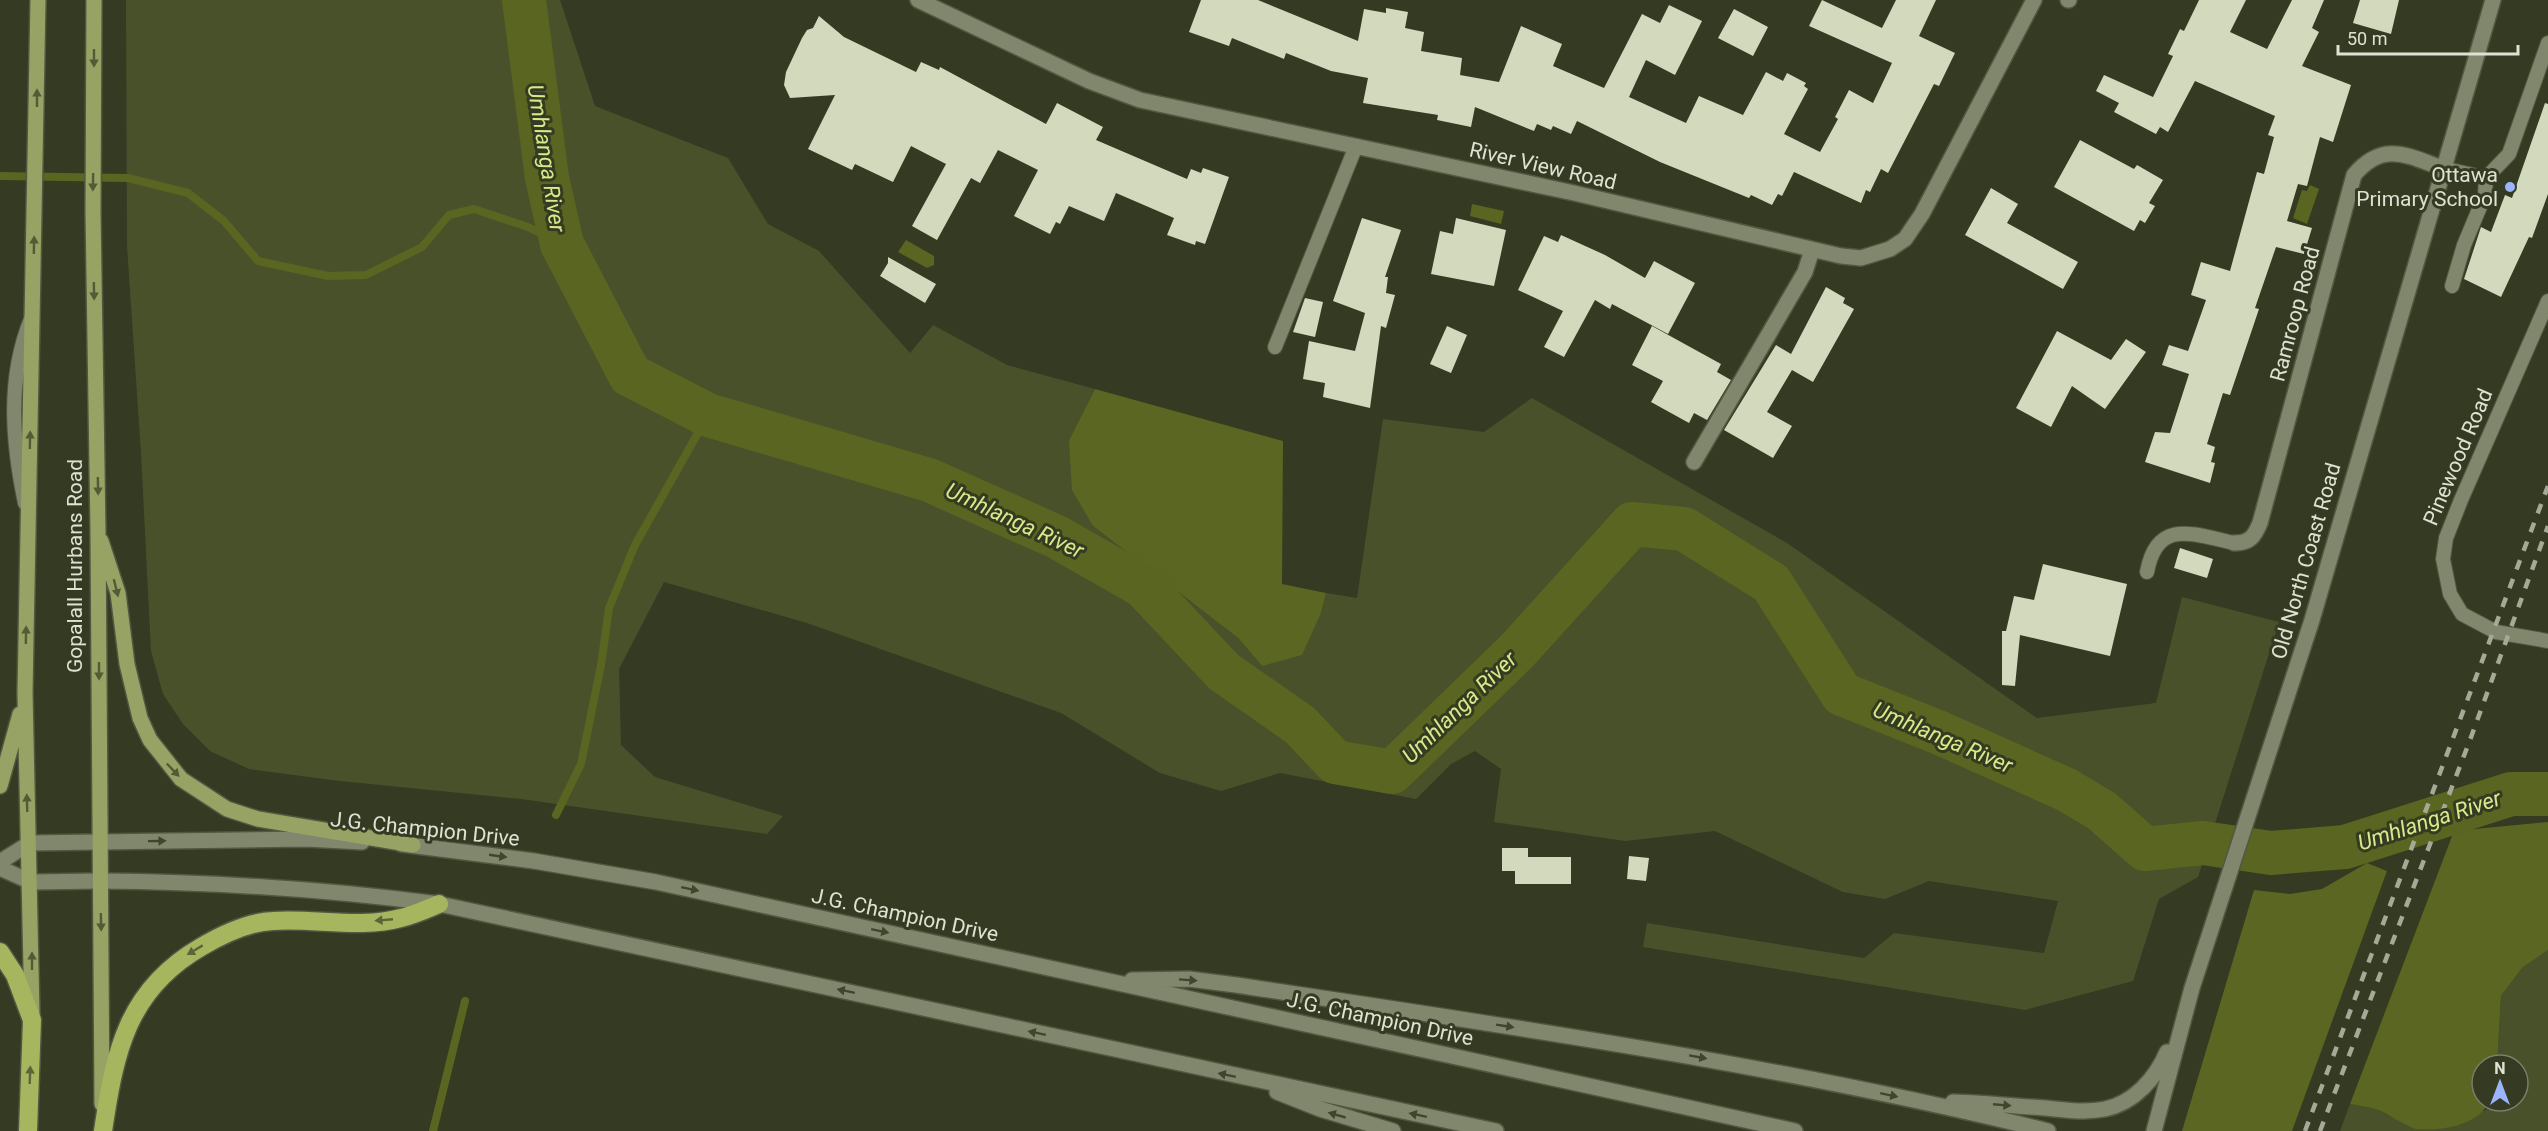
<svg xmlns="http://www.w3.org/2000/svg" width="2548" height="1131" font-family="Roboto,sans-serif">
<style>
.green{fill:#49512b}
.forest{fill:#5a6621}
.water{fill:#596520}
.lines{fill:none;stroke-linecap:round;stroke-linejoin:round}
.stream{stroke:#596520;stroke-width:8}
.river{stroke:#596520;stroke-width:44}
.building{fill:#d2d9bc}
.service-casing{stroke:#535742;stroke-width:16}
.minor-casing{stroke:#535742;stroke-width:18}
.tertiary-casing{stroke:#535742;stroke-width:18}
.secondary-casing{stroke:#535742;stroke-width:18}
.primary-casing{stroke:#535742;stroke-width:18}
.motorway-casing{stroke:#535742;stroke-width:21}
.service{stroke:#81876d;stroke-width:14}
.minor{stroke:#81876d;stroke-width:15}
.tertiary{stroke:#81876d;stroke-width:15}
.secondary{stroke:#81876d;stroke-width:15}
.primary{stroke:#97a364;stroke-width:15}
.motorway{stroke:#a5b65e;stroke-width:18}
.rail{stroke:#a5a997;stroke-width:4.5;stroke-dasharray:10 10;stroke-linecap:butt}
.oneway{fill:#525a36}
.oneway2{fill:#40462d}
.oneway3{fill:#5c6537}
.poi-dot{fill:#9ab5fd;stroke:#353a22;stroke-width:2}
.labels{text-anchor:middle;stroke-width:6;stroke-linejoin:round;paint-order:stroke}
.street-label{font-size:21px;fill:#dee2d3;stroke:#353a22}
.poi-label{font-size:21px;fill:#dee2d3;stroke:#353a22;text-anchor:end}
.water-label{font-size:22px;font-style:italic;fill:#d6ea89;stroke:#353a22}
</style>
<rect width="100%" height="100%" fill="#353a22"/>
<path class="green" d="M126 0H560L595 106 728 158 768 224 819 251 910 353 933 325 1007 365 1095 389 1069 440 1093 526 1238 638 1262 666 1321 613 1326 593 1357 598 1383 419 1484 432 1532 398 1787 543 2037 718 2156 703 2182 597 2279 622 2198 877 2159 899 2133 981 2025 1010 1643 947 1647 923 1864 958 1894 933 2044 953 2058 901 1929 881 1885 899 1843 892 1715 831 1625 841 1494 822 1501 769 1475 751 1451 764 1416 799 1280 773 1221 791 1160 773 1061 713 807 623 664 582 619 669 621 745 655 777 783 816 767 834 521 799 340 781 249 769 210 751 183 724 163 694 151 651 141 453 127 246Z
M2548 950V1131H2340L2350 1104 2376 1109 2417 1129 2486 1110 2489 1101H2518V1065H2497L2501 996 2522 968Z"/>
<path class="forest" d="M1095 389 1283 441 1282 584 1326 593 1321 613 1302 655 1262 666 1238 638 1093 526 1072 490 1069 440Z
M2548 822V950L2522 968 2501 996 2497 1065H2482V1101H2489C2479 1126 2441 1131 2416 1129 2403 1125 2391 1115 2378 1110 2369 1107 2359 1106 2350 1104L2454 831Z
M2367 863 2387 871 2292 1131H2182L2254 890 2290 894 2322 889Z"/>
<path class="water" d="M2310 185 2319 189 2307 224 2293 218 2302 190 2307 191Z
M1472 204 1504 211 1501 224 1470 216Z
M906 240 934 256V265L927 268 898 252Z"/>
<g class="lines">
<path class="stream" d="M0 176 128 178 188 193 224 221 258 261 328 276 366 275 422 247 449 215 474 209 528 227 562 244
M556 815 581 764 601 665 609 608 635 545 708 415
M433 1131 465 1001"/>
<path class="river" d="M524 0 547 178 562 244 630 375 708 415 929 480 1057 537 1143 586 1224 672 1300 725 1335 762 1392 772 1517 651 1632 524 1684 529 1771 583 1842 694 1940 733 2067 790 2102 811 2145 849 2203 843 2271 853 2345 847 2511 794H2548"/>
</g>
<path class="building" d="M1201 0H1258L1358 41 1364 9 1386 13V8L1408 12 1405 28 1424 32 1421 51 1462 58 1460 75 1499 82 1521 26 1562 44 1553 66 1604 88 1642 14 1660 23 1669 5 1702 21 1675 75 1646 60 1629 97 1686 123 1699 96 1743 115 1766 72 1783 81 1787 73 1806 83 1804 86 1808 89 1784 134 1820 152 1838 119 1835 117 1849 90 1873 103 1892 63 1809 26 1822 0 1882 28 1896 0H1936L1919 36 1955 53 1939 86 1934 84 1888 173 1881 169 1870 192 1866 190 1861 203 1794 172 1782 196 1778 194 1772 205 1751 195 1749 198 1660 162 1577 121 1571 134 1553 126 1551 130 1537 124 1534 131 1475 107 1471 127 1437 120 1438 115 1363 103 1368 78 1331 71 1286 53 1284 59 1232 38 1229 46 1189 32Z
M2199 0H2246L2230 32 2267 49 2292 0H2324L2312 28 2319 32 2302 66 2351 85 2333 142 2320 137 2307 186 2298 184 2287 221 2312 228 2304 254 2276 247 2255 308 2259 309 2230 395 2223 393 2207 444 2215 447 2211 462 2215 463 2210 483 2145 462 2155 432 2170 433 2189 374 2162 365 2169 345 2188 351 2206 300 2191 295 2201 262 2230 271 2257 172 2264 174 2274 137 2268 135 2275 116 2195 81 2168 132 2160 127 2156 134 2114 112 2119 103 2096 91 2104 75 2153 97 2173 56 2168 54 2180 29 2184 31Z
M2360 0H2399L2391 34 2353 23Z
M1734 9 1768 27 1753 56 1718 38Z
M819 16 844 37 916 72 921 62 939 70 940 67 1046 124 1057 103 1103 127 1096 140 1187 179 1191 169 1201 173 1203 168 1229 177 1205 244 1196 241 1195 245 1167 235 1174 218 1116 193 1104 221 1069 206 1060 224 1056 222 1050 234 1014 216 1038 170 998 150 980 183 971 178 937 240 912 226 946 164 911 146 893 182 855 164 852 170 808 149 835 95 790 98 784 85 786 72 802 38 807 30 813 28Z
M2545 103 2548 104V194L2532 238 2529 237 2501 297 2464 279 2481 227 2491 232 2505 195 2512 198Z
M2080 140 2134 169 2137 165 2163 180 2149 203 2155 206 2145 223 2140 220 2134 231 2054 187Z
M1991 188 2018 204 2007 223 2078 262 2063 289 1965 235Z
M1362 218 1401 230 1385 277H1388L1386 293 1395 295 1386 328 1381 326 1370 408 1323 397 1325 383 1303 379 1309 341 1355 351 1365 313 1333 301Z
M1456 218 1506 230 1494 286 1431 274 1440 231 1453 234Z
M1561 235 1605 255 1645 278 1654 261 1695 283 1668 334 1612 304 1610 309 1595 300 1564 357 1544 347 1563 311 1518 290 1544 236 1558 242Z
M888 257 936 284 925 303 880 276 888 263Z
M1826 287 1845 298 1843 303 1854 309 1813 382 1792 370 1767 412 1792 426 1773 458 1724 430 1776 345 1791 354Z
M1305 298 1323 302 1315 337 1293 332Z
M1447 326 1467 335 1451 373 1430 364Z
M1652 326 1721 364 1717 372 1731 380 1707 420 1694 413 1689 423 1651 402 1663 381 1632 365Z
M2057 331 2111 360 2126 339 2146 352 2105 409 2072 386 2051 427 2016 408Z
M2180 548 2213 559 2207 578 2174 568Z
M2043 564 2127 584 2110 656 2020 635 2015 686 2002 685V631H2006L2014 596 2034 600Z
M1502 848H1528V857H1571V884H1515V871H1502Z
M1629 856 1649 858 1646 881 1627 879Z"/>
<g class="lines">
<defs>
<path id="service" d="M2442 168 2486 178 2509 154 2548 43
M2452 286 2464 245 2485 195 2486 178
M2548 301 2461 500 2446 538 2443 559 2450 594 2462 614 2496 632 2548 641
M1275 347 1356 146
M25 503C12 441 7 378 31 319
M2147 572C2157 518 2193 534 2234 543"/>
<path id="minor" d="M918 0 1089 81 1140 100 1574 193 1841 256 1861 258 1890 249 1905 239 1922 214 2034 0
M2068 0H2069
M1694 462 1805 272 1812 250
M2234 543C2250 543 2254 537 2260 523L2354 175C2383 141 2406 155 2442 168"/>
<path id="tertiary" d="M98 842 306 839 362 842
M401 844 534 861 656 882 1795 1131
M100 881C214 882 326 889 439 904L1496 1131
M1132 980 1189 979 1236 985C1508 1026 1781 1065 2048 1131
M1277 1092 1320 1109 1393 1131
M1953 1102C1984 1103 2015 1106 2045 1108 2065 1110 2086 1113 2105 1109 2134 1103 2156 1078 2167 1052
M2154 1131 2192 988 2312 620 2493 0"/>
<path id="secondary" d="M0 862 30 843 98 842
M0 868 31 882 100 881"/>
<path id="primary" d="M94 0 93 211 98 532 102 1104
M101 541 118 593 127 664 140 718 150 740 181 779 227 809 258 819 413 845
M0 786 20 714
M32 1014 25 693 38 0"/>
<path id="motorway" d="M0 952 15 975 32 1020 28 1131
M103 1131C115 1051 127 990 201 947 223 934 248 922 273 921 314 918 361 929 401 918 414 915 427 909 439 904"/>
</defs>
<use href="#service" class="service-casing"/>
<use href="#minor" class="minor-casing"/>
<use href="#tertiary" class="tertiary-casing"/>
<use href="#secondary" class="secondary-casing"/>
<use href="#primary" class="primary-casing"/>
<use href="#motorway" class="motorway-casing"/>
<use href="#service" class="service"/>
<use href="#minor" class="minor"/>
<use href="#tertiary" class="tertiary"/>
<use href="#secondary" class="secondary"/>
<use href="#primary" class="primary"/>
<use href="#motorway" class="motorway"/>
<path class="rail" d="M2305 1131 2548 486
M2320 1131 2470 740 2548 526"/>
</g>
<defs><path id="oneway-solid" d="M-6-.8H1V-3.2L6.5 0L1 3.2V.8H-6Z" transform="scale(1.5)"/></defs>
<g class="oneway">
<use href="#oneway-solid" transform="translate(94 58) rotate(90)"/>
<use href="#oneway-solid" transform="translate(37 98) rotate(-90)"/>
<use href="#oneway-solid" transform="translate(93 182) rotate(91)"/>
<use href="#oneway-solid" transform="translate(34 245) rotate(-89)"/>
<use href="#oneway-solid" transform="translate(94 291) rotate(89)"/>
<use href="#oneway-solid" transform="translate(30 440) rotate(-89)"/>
<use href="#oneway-solid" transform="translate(98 486) rotate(89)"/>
<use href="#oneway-solid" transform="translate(116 588) rotate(76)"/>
<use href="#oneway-solid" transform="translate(26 635) rotate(-89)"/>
<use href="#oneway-solid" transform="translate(99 671) rotate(90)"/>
<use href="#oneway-solid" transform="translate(173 770) rotate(46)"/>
<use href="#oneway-solid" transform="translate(27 803) rotate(-92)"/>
<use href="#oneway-solid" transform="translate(101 922) rotate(89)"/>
<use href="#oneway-solid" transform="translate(32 961) rotate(-90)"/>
</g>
<g class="oneway2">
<use href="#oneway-solid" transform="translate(157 841) rotate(-1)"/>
<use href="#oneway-solid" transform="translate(498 856) rotate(8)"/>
<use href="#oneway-solid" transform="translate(690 889) rotate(12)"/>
<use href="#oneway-solid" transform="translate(880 931) rotate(12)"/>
<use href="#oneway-solid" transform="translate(1188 980) rotate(4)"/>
<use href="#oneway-solid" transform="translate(846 991) rotate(-168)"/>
<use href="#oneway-solid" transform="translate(1505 1026) rotate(9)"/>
<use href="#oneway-solid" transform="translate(1037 1033) rotate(-168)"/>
<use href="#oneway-solid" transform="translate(1698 1057) rotate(10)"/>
<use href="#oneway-solid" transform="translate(1227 1075) rotate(-168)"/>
<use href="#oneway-solid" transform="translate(1889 1095) rotate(12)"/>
<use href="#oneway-solid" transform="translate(2002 1105) rotate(5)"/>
<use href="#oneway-solid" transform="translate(1337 1115) rotate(-164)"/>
<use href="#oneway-solid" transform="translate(1418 1115) rotate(-168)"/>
</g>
<g class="oneway3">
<use href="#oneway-solid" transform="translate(384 920) rotate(175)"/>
<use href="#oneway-solid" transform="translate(195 950) rotate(149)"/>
<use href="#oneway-solid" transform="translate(30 1075) rotate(-88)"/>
</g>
<circle class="poi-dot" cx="2510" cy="187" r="6"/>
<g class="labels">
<g class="street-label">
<text transform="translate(1543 166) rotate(13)" y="7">River View Road</text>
<text transform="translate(2295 314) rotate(-75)" y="7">Ramroop Road</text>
<text transform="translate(2458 457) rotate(-67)" y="7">Pinewood Road</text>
<text transform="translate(2306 561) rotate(-74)" y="7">Old North Coast Road</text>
<text transform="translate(75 566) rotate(-90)" y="7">Gopalall Hurbans Road</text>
<text transform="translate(425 829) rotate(6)" y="7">J.G. Champion Drive</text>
<text transform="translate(905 915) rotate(12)" y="7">J.G. Champion Drive</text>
<text transform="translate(1380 1019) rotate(12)" y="7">J.G. Champion Drive</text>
</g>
<g class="poi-label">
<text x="2498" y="182">Ottawa<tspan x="2498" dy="24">Primary School</tspan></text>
</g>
<g class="water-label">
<text transform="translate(547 158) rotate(81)" y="8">Umhlanga River</text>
<text transform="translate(1015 520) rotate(25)" y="8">Umhlanga River</text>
<text transform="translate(1459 707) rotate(-44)" y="8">Umhlanga River</text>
<text transform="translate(1943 737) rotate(23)" y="8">Umhlanga River</text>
<text transform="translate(2429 820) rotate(-18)" y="8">Umhlanga River</text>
</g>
</g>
<g transform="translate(2500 1083)"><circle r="28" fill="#353a22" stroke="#797d69" stroke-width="1.5"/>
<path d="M0-4.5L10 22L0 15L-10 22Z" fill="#9ab5fd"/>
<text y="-9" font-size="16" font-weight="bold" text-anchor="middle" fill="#dee2d3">N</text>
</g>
<path d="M2338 45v9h180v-9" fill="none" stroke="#dee2d3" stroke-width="3"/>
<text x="2347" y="45" font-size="18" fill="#dee2d3" stroke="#353a22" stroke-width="4.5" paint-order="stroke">50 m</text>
</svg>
